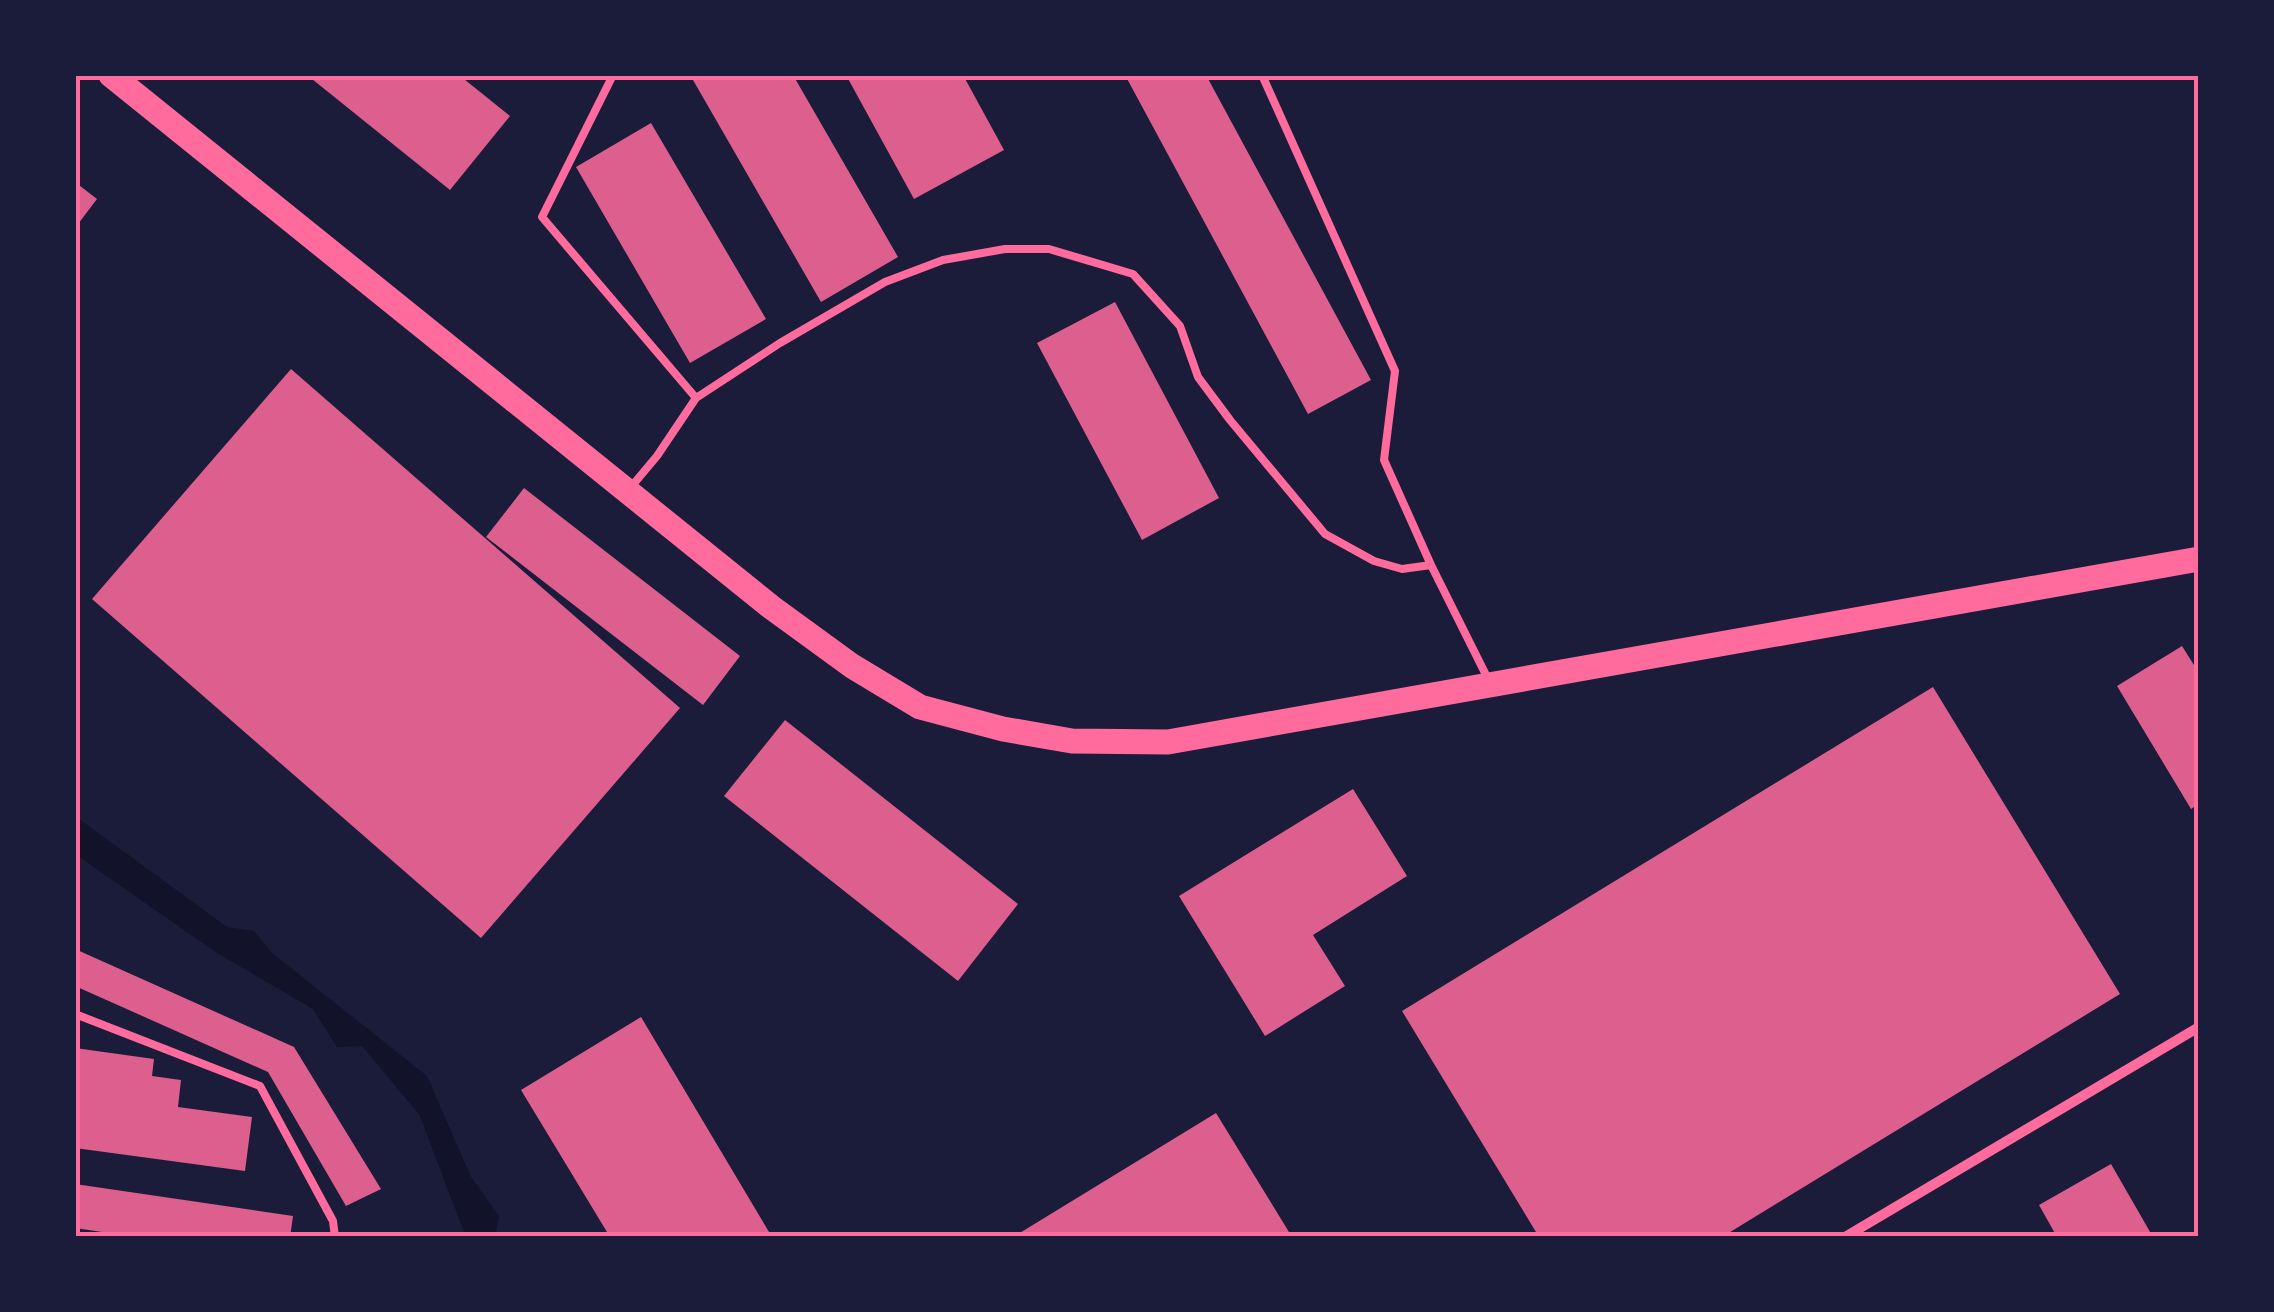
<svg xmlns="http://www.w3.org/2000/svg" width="2274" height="1312" font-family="Helvetica,sans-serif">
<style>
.water{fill:#12122b}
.building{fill:#dd5f8e}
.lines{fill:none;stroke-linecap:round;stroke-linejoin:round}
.service{stroke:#ff6b9d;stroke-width:8}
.minor{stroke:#ff6b9d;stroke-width:10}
.primary{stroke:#ff6b9d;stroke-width:25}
.neatline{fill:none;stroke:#ff6b9d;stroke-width:4}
</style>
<rect width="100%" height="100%" fill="#1b1b3a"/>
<path class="water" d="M75 816 227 927 254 931 272 953 427 1076 471 1177 499 1216 495 1237H466L419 1114 362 1046 337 1047 313 1009 217 953 75 854Z"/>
<path class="building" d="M307 75H459L510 116 450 190Z
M702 75H793L898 257 821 302 693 80Z
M846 75H963L1004 150 914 199Z
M1125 75H1206L1371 380 1308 414Z
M651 123 766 319 690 363 576 167Z
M75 182 97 199 75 228Z
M1115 302 1219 498 1142 540 1037 343Z
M291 369 680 708 481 938 92 599Z
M524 488 740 656 703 705 486 537Z
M2182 646 2199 673V804L2191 809 2117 686Z
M1933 687 2120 994 1722 1237H1539L1402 1011Z
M785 720 1018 904 958 981 724 796Z
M1353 789 1407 876 1313 935 1345 986 1265 1036 1179 896Z
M75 949 294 1047 381 1189 346 1206 268 1072 75 986Z
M641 1017 772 1237H610L521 1090Z
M75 1048 154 1059 152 1076 181 1080 178 1107 252 1117 245 1171 75 1148Z
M1216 1113 1292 1237H1013Z
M2111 1164 2153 1237H2057L2039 1205Z
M75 1184 293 1216 290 1237H136L75 1228Z"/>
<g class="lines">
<path class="service" d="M613 75 542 217 696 398 657 456 631 487
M1262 75 1395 371 1384 460 1431 565 1489 681
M696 398 780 343 885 282 943 260 1005 249H1049L1133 274 1180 326 1198 377 1230 420 1325 534 1374 561 1402 569 1431 565
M75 1014 260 1086 333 1221 335 1237"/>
<path class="minor" d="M1845 1237 2199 1027"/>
<path class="primary" d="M111 75 771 607 852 666 920 707 1003 729 1072 741 1168 742 2199 559"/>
</g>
<rect width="2274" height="1312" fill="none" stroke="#1b1b3a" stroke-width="155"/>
<rect x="78" y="78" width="2118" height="1156" class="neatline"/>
</svg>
